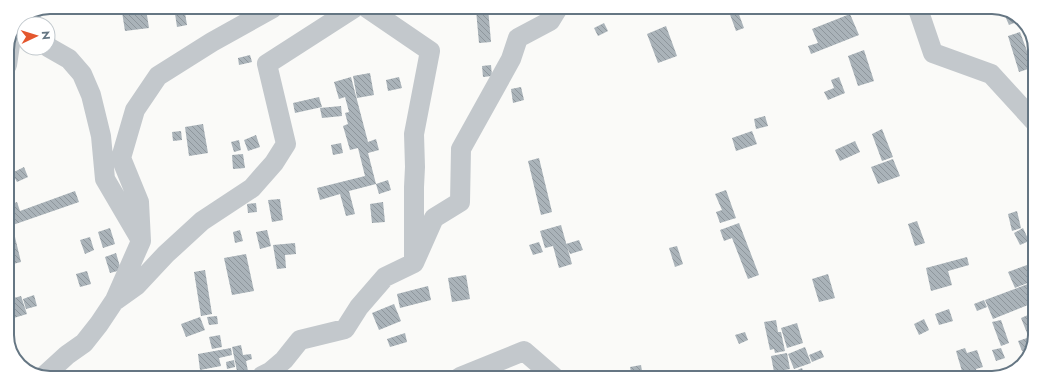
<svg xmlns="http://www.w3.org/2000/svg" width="1042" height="385" font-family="Jost,sans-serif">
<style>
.building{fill:url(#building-back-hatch)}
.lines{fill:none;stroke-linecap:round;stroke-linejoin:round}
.minor{stroke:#c3c8cc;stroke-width:20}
.rim{fill:none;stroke:#657683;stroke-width:2}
</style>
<defs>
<pattern id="building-back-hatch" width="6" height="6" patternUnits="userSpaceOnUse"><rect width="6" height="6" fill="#aab3b9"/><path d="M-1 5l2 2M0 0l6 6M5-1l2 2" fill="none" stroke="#8e969c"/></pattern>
</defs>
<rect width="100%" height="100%" fill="#fafaf8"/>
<path class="building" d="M174 7H184L187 25 177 27Z
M488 8 491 42 479 43 476 10Z
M146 9 149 28 125 31 122 12Z
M728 9H737L744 28 736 31Z
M1002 9H1006L1018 18 1019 21 1009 25Z
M850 14 859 35 811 54 808 46 818 43 812 29Z
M604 23 608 31 598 36 594 28Z
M666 26 677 56 658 63 647 34Z
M1020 32 1027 51 1035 48V79L1031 68 1019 72 1008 36Z
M864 50 874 81 858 86 848 56Z
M250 55 252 62 239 65 238 58Z
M491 65 492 76 483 77 482 66Z
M370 73 374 95 357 98 353 76Z
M351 77 368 142 376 139 379 150 368 153 376 184 349 191 355 214 346 216 340 194 320 200 317 188 365 176 358 148 350 150 343 126 348 124 345 113 349 112 345 97 339 99 334 82Z
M399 77 402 88 388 91 386 80Z
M839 77 845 93 828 100 824 92 834 88 831 80Z
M521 87 524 100 513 103 511 89Z
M319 97 322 107 295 113 293 103Z
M341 106 342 116 322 118 320 108Z
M765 116 768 126 756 129 754 119Z
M203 124 208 153 189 156 185 127Z
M882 129 893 157 882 161 872 134Z
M181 131 182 140 173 141 172 132Z
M752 131 757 144 736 151 732 138Z
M256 135 260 147 248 151 244 140Z
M239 140 241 150 234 152 231 142Z
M855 141 860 152 840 161 835 150Z
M341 143 343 153 333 155 331 145Z
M243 154 245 168 233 169 232 155Z
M539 158 552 212 541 215 528 161Z
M893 159 900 176 878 184 871 167Z
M24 167 28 177 17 182 12 173Z
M388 180 391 190 379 194 376 184Z
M726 190 736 218 720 223 716 212 722 210 715 194Z
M75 191 79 202 7 227V206L17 202 20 211Z
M280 199 283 220 272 222 268 200Z
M383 202 385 222 372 223 370 204Z
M256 203 257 212 248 213 247 204Z
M1017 211 1021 228 1012 231 1008 214Z
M917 221 925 243 915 246 908 224Z
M739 223 759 275 748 279 732 238 724 241 720 230Z
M561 225 572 264 559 268 553 246 545 248 540 231Z
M110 228 115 244 103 248 98 232Z
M1023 228 1029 241 1020 245 1014 233Z
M240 230 243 241 235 243 233 232Z
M267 230 271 246 260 249 256 232Z
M15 237 21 262 9 265 7 255V239Z
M90 237 94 250 85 254 80 240Z
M579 240 583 250 570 254 566 244Z
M539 242 543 252 533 255 529 245Z
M295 243 296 254 285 255 286 268 277 269 273 245Z
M677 246 683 264 675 267 669 248Z
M116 253 121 270 110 273 105 257Z
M246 254 254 291 232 295 224 258Z
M967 257 969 265 948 271 952 285 931 291 926 268Z
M1033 260V279L1027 263Z
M1027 265 1033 281 1015 288 1008 272Z
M13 269 15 278 7 279V270Z
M205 270 212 314 201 316 194 272Z
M87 271 91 284 80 287 76 274Z
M828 274 835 298 819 302 812 279Z
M466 275 470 299 452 302 448 278Z
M1033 282V303L993 319 985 300Z
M428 286 431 300 400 308 397 294Z
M34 295 37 306 26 309 23 299Z
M21 296 27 314 7 320V300Z
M984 300 987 307 977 311 974 304Z
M394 304 401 321 379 330 372 313Z
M949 309 953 321 939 325 935 314Z
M1028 315 1033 327V348L1021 318Z
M217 316 218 324 209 325 207 317Z
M200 317 205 330 186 337 181 324Z
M924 319 929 330 919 335 914 324Z
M776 320 778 332H781L785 351 775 353 774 349 770 350 764 322Z
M1001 320 1009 343 1001 346 992 322Z
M797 323 803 343 787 348 781 328Z
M745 332 748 340 739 344 735 335Z
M405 333 407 342 390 347 387 339Z
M220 335 222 347 212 349 209 337Z
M1027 338 1031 348 1022 351 1018 341Z
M241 345 243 355 251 354 252 359 246 361 249 376H238L232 347Z
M805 347 811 363 794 369 788 354Z
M231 348 232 355 219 358 221 366 200 370 198 354Z
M965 348 967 353 977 350 983 367 976 369 978 378H964L956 351Z
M1001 348 1005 358 996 361 992 350Z
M821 350 824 357 812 362 809 355Z
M787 353 790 369 774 372 771 356Z
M234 360 235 367 227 369 226 362Z
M641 365 643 377H632L630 367Z
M802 368 806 378H795L793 372Z"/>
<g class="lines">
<path class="minor" d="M367 8 430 51 414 134 415 167 414 187V257
M918 9 933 53 991 74 1034 121
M15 30 31 15
M48 47 69 59 82 74 91 95 101 136 105 179 139 237
M7 65 11 38
M116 300 137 285 166 254 202 221 252 188 274 163 286 144 267 64 354 8
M44 376 67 355 84 343 99 324 115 300 141 241 139 202 121 158 135 110 158 76 212 42 273 8
M262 376 270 372 284 360 300 340 345 329 359 307 385 277 414 263 434 218 460 202 461 149 511 59 518 38 550 21 558 8
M460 377 524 351 554 377"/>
</g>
<path d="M0 0H1042V385H0ZM50 14H992A36 36 0 0 1 1028 50V335A36 36 0 0 1 992 371H50A36 36 0 0 1 14 335V50A36 36 0 0 1 50 14Z" fill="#fff" fill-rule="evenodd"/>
<path class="rim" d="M50 14H992A36 36 0 0 1 1028 50V335A36 36 0 0 1 992 371H50A36 36 0 0 1 14 335V50A36 36 0 0 1 50 14Z"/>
<g transform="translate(36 36) rotate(86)"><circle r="19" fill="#ffffff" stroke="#c1c8cd"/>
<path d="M0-3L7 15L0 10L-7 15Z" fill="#e4572e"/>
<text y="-6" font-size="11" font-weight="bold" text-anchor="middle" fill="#657683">N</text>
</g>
</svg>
